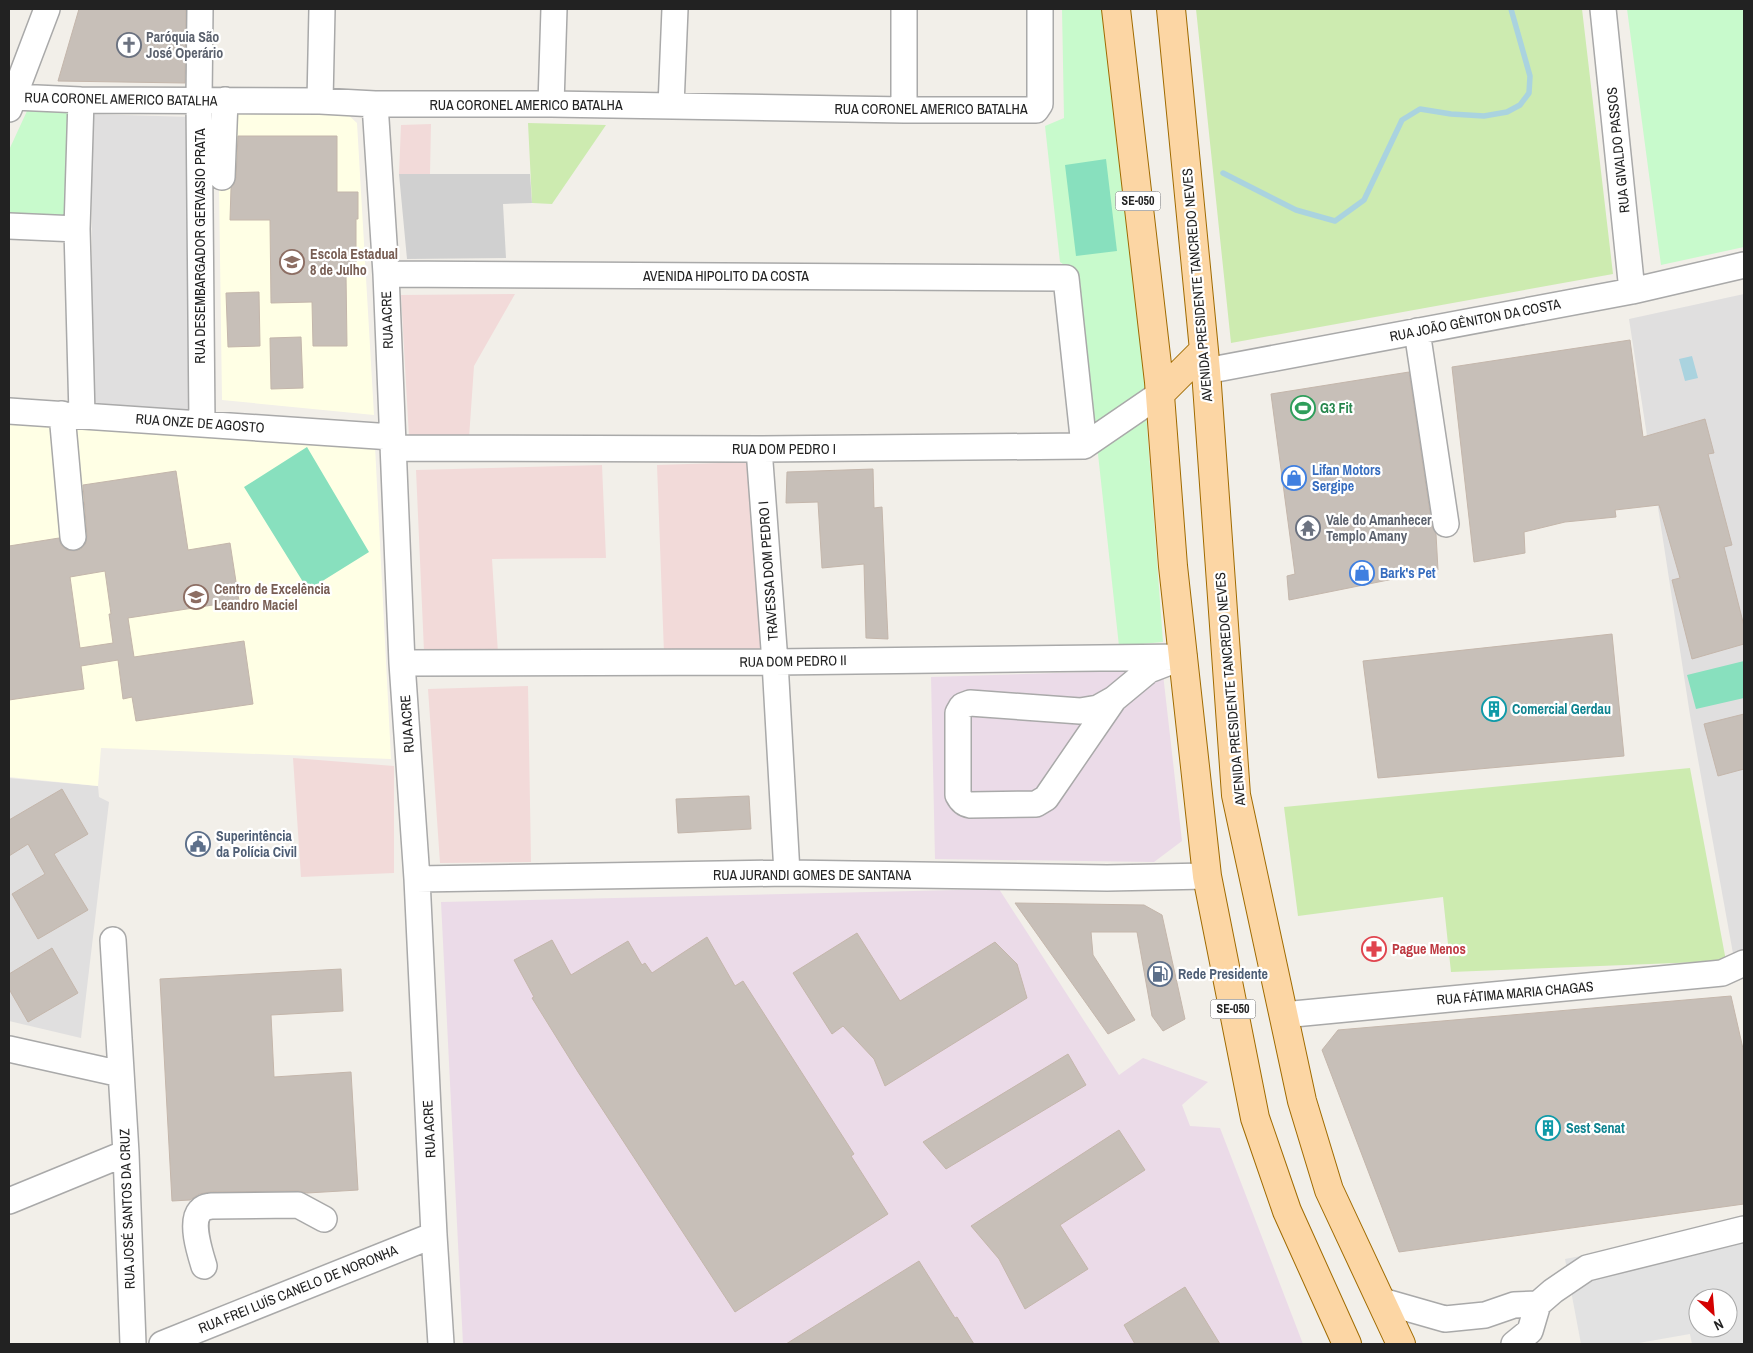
<svg xmlns="http://www.w3.org/2000/svg" width="1753" height="1353" font-family="'Archivo Narrow',sans-serif">
<style>
.residential{fill:#e0dfdf}
.commercial{fill:#f2dad9}
.industrial{fill:#ebdbe8}
.education{fill:#ffffe5}
.religious{fill:#d0d0d0}
.grass{fill:#cdebb0}
.park{fill:#c8facc}
.pitch{fill:#88e0be}
.parking{fill:#e2e2e2;fill-rule:evenodd}
.water{fill:#aad3df}
.lines{fill:none;stroke-linecap:round;stroke-linejoin:round}
.stream{stroke:#aad3df;stroke-width:5.5}
.building{fill:#c7bfb8;stroke:#c4b6ab;fill-rule:evenodd}
.minor-casing{stroke:#a9a9a9;stroke-width:28}
.major-casing{stroke:#a06b00;stroke-width:30}
.minor{stroke:#fff;stroke-width:25}
.major{stroke:#fcd6a4;stroke-width:28}
.labels{text-anchor:middle;stroke-width:4.5;stroke-linejoin:round;paint-order:stroke}
.shield{fill:#fff;stroke:#646464;stroke-width:1}
.shield-label{font-size:12px;font-weight:bold;fill:#222}
.worship-label{font-size:14px;font-weight:bold;fill:#5b616d;stroke:#fff;text-anchor:start}
.street-label{font-size:14px;fill:#222;stroke:#fff}
.education-label{font-size:14px;font-weight:bold;fill:#785e54;stroke:#fff;text-anchor:start}
.leisure-label{font-size:14px;font-weight:bold;fill:#27864d;stroke:#fff;text-anchor:start}
.shop-label{font-size:14px;font-weight:bold;fill:#366cbe;stroke:#fff;text-anchor:start}
.culture-label{font-size:14px;font-weight:bold;fill:#0d838f;stroke:#fff;text-anchor:start}
.service-label{font-size:14px;font-weight:bold;fill:#4e5e75;stroke:#fff;text-anchor:start}
.health-label{font-size:14px;font-weight:bold;fill:#be3a42;stroke:#fff;text-anchor:start}
</style>
<rect width="100%" height="100%" fill="#f2efe9"/>
<path class="residential" d="M91 114 191 117 193 411 93 407Z
M1744 294V954L1734 959 1690 715 1629 319Z
M9 778 98 786 99 797 109 802 81 1038 9 1021Z"/>
<path class="commercial" d="M431 124 430 174H399L401 125Z
M515 294 474 366 469 438 409 437 401 295Z
M750 462 764 649 664 653 657 465Z
M602 465 606 558 492 559 498 653 424 651 416 470Z
M528 686 531 862 440 863 428 689Z
M293 758 394 766V873L301 877Z"/>
<path class="industrial" d="M1149 670 1163 674 1182 841 1154 862 935 859 931 677Z
M999 889 1119 1075 1143 1058 1208 1082 1182 1105 1190 1126 1220 1128 1303 1344H463L441 902Z"/>
<path class="education" d="M218 113H346L357 123 374 415 222 400Z
M9 424 375 446 391 759 101 748 98 786 9 777Z"/>
<path class="religious" d="M399 174H530L532 203 503 204 506 258 407 259Z"/>
<path class="grass" d="M1196 9H1582L1613 274 1231 343Z
M528 123 606 125 552 204 532 203Z
M1690 768 1726 961 1451 972 1443 897 1298 916 1284 807Z"/>
<path class="park" d="M1062 9H1111L1146 396 1093 433 1073 271 1060 262 1045 126 1064 118Z
M1627 9H1744V247L1661 265Z
M27 111H72L68 221 9 217V150Z
M1146 413 1163 642 1119 646 1097 445Z"/>
<path class="pitch" d="M1106 159 1117 251 1076 256 1065 165Z
M307 447 369 552 308 590 244 487Z
M1744 661V698L1696 709 1687 675Z"/>
<path class="parking" d="M1744 1225V1344H1692L1690 1334 1633 1344H1581L1565 1259ZM1698 1298H1728V1328H1698Z"/>
<path class="water" d="M1692 356 1698 378 1685 381 1679 359Z"/>
<g class="lines">
<path class="stream" d="M1223 173 1296 210 1335 221 1364 200 1402 120 1420 109 1451 114 1484 116 1507 112 1520 105 1529 93 1530 76 1511 9"/>
</g>
<path class="building" d="M79 9H186L185 83 58 81Z
M238 136H337V192H358V219H356V274H346L347 346H313L312 302 271 303 270 220H230L231 188 234 184 236 178Z
M259 292 260 346 228 347 226 293Z
M301 337 303 388 271 389 270 338Z
M1630 340 1643 437 1705 419 1714 453 1708 454 1732 545 1724 547 1744 626V644L1692 659 1672 580 1680 578 1659 505 1615 510 1616 517 1565 522 1524 532 1525 553 1474 562 1452 367Z
M1409 372 1432 526 1436 534 1438 570 1289 600 1287 576 1295 574 1271 394Z
M873 469 874 508 882 507 888 639 866 638 864 564 822 568 818 502 786 503 787 472Z
M176 471 188 550 230 543 239 601 128 618 134 657 244 641 253 704 136 721 132 697 123 699 118 660 81 666 84 689 9 700V546L59 538 61 545 67 550 74 551 81 549 86 543 87 536 83 485ZM105 571 111 614H109L113 643 80 648 70 577Z
M1612 634 1624 756 1378 778 1363 661Z
M1744 714V769L1718 776 1704 724Z
M62 789 88 834 54 854 88 910 38 939 12 894 45 874 28 844 9 856V820Z
M749 796 751 829 678 833 676 799Z
M1015 903 1144 905 1162 915 1185 1019 1163 1031 1152 1016 1137 932H1091L1093 955 1135 1020 1108 1034Z
M857 933 900 1001 995 942 1017 964 1027 998 885 1086 874 1059 843 1026 832 1034 793 973Z
M707 937 735 986 743 981 854 1154 851 1156 888 1214 735 1312 578 1072 532 998 534 997 514 960 552 940 571 975 628 941 642 965 645 963 652 973Z
M52 948 78 993 28 1022 9 989V974Z
M341 969 343 1011 271 1015 274 1077 351 1072 358 1190 307 1193 298 1191 211 1192 199 1194 190 1200 172 1201 160 979Z
M1731 996 1744 1053V1204L1399 1252 1322 1050 1338 1030Z
M1068 1054 1086 1085 946 1169 923 1142Z
M1119 1130 1145 1170 1060 1225 1088 1269 1025 1309 999 1259 971 1226Z
M919 1261 955 1318 957 1317 974 1344H786Z
M1185 1287 1220 1344H1135L1124 1325Z"/>
<g class="lines">
<defs>
<path id="minor" d="M200 9 199 100 202 423
M1603 9 1632 291
M14 97 81 100 320 101 375 104H551L904 110H1036L1040 104V9
M81 100 77 229 82 415
M320 101 322 9
M375 104 386 274 402 663 417 879 434 1235 441 1344
M551 104 554 9
M671 106 675 9
M9 109 47 9
M904 110V9
M222 177 225 100
M9 226 77 229
M386 274 1066 278 1084 446
M1417 331 1446 524
M1206 371 1632 291 1744 265
M9 411 392 437
M62 414 73 537
M393 448 759 449 1084 446 1160 394
M759 449 775 662 787 873
M402 663 775 662 1184 657
M1114 699 1046 798 1036 804 970 805C964 804 961 801 958 795V713L962 706 970 703 1080 711 1098 708 1114 699 1149 670 1175 660
M417 879 787 873 1107 878 1207 876
M113 940 126 1153 133 1344
M1283 1015 1712 974 1722 973 1744 963
M9 1049 121 1074
M9 1201 126 1153
M204 1266C200 1253 190 1222 200 1211 203 1207 206 1207 211 1206L298 1205 324 1219
M1382 1301 1445 1319 1485 1315 1514 1305 1538 1304
M162 1344 434 1235
M1514 1344 1530 1331 1538 1304 1553 1291 1587 1268 1744 1229"/>
<path id="major" d="M1116 9 1159 382 1173 566 1207 876 1255 1118 1287 1211 1347 1344
M1171 9 1206 371 1236 795 1302 1101 1329 1190 1401 1344
M1160 394 1204 350"/>
</defs>
<use href="#minor" class="minor-casing"/>
<use href="#major" class="major-casing"/>
<use href="#minor" class="minor"/>
<use href="#major" class="major"/>
</g>
<defs>
<symbol id="church-ring" viewBox="-11 -11 22 22"><circle r="9.5" fill="#fff" stroke="#6b7280" stroke-width="1.5"/><path d="M-1.2-6h2.4v3.5h3.3v2.4h-3.3V6h-2.4V-.1h-3.3v-2.4h3.3Z" fill="#6b7280"/></symbol>
<symbol id="school-ring" viewBox="-11 -11 22 22"><circle r="9.5" fill="#fff" stroke="#8d6e63" stroke-width="1.5"/><path d="M0-5L7-2L0 1L-7-2ZM-4 1L0 2.5L4 1V4Q0 6-4 4Z" fill="#8d6e63"/></symbol>
<symbol id="stadium-ring" viewBox="-11 -11 22 22"><circle r="9.5" fill="#fff" stroke="#2e9e5b" stroke-width="1.5"/><path d="M0-5a6.5 5 0 1 0 0 10a6.5 5 0 1 0 0-10ZM-3.5-1.8h7v3.6h-7Z" fill="#2e9e5b"/></symbol>
<symbol id="shop-ring" viewBox="-11 -11 22 22"><circle r="9.5" fill="#fff" stroke="#3f7fe0" stroke-width="1.5"/><path d="M-5-2.5h2.3a2.7 3.5 0 0 1 5.4 0H5L5.5 6h-11ZM-1.5-2.5h3a1.5 2.3 0 0 0-3 0Z" fill="#3f7fe0"/></symbol>
<symbol id="temple-ring" viewBox="-11 -11 22 22"><circle r="9.5" fill="#fff" stroke="#6b7280" stroke-width="1.5"/><path d="M0-6L5-2H3V0L6.5 2.5H4V6H1.5V3h-3V6H-4V2.5H-6.5L-3 0V-2H-5Z" fill="#6b7280"/></symbol>
<symbol id="building-ring" viewBox="-11 -11 22 22"><circle r="9.5" fill="#fff" stroke="#0f9aa8" stroke-width="1.5"/><path d="M-4-6H4V6H1V3H-1V6H-4ZM-2.5-4.3h1.7v1.8h-1.7ZM.8-4.3h1.7v1.8H.8ZM-2.5-1h1.7V.8h-1.7ZM.8-1h1.7V.8H.8Z" fill="#0f9aa8"/></symbol>
<symbol id="civic-ring" viewBox="-11 -11 22 22"><circle r="9.5" fill="#fff" stroke="#5c6f8a" stroke-width="1.5"/><path d="M-.6-6.5H3V-4.5H.6V-3L4-1V1h2V6H-6V1h2V-1L-.6-3ZM-1.2 2.5V6h2.4V2.5Z" fill="#5c6f8a"/></symbol>
<symbol id="pharmacy-ring" viewBox="-11 -11 22 22"><circle r="9.5" fill="#fff" stroke="#e0444e" stroke-width="1.5"/><path d="M-2-6h4v4h4v4h-4v4h-4v-4h-4v-4h4Z" fill="#e0444e"/></symbol>
<symbol id="fuel-ring" viewBox="-11 -11 22 22"><circle r="9.5" fill="#fff" stroke="#5c6f8a" stroke-width="1.5"/><path d="M-5.5-6h7V0h2V4h1.3V-2.5L3-4.5l.8-.8L6-3V5H2.5V1h-1V6h-7ZM-4.2-4.7v3.2H.2V-4.7Z" fill="#5c6f8a"/></symbol>
</defs>
<g fill-rule="evenodd">
<use href="#church-ring" x="115" y="31" width="28" height="28"/>
<use href="#school-ring" x="278" y="248" width="28" height="28"/>
<use href="#stadium-ring" x="1289" y="394" width="28" height="28"/>
<use href="#shop-ring" x="1280" y="464" width="28" height="28"/>
<use href="#temple-ring" x="1294" y="514" width="28" height="28"/>
<use href="#shop-ring" x="1348" y="559" width="28" height="28"/>
<use href="#school-ring" x="182" y="583" width="28" height="28"/>
<use href="#building-ring" x="1480" y="695" width="28" height="28"/>
<use href="#civic-ring" x="184" y="830" width="28" height="28"/>
<use href="#pharmacy-ring" x="1360" y="935" width="28" height="28"/>
<use href="#fuel-ring" x="1146" y="960" width="28" height="28"/>
<use href="#building-ring" x="1534" y="1114" width="28" height="28"/>
</g>
<g class="labels">
<g class="shield">
<rect x="1115.5" y="191.5" width="45" height="19" rx="4"/>
<rect x="1210.5" y="999.5" width="45" height="19" rx="4"/>
</g>
<g class="shield-label">
<text x="1138" y="205">SE-050</text>
<text x="1233" y="1013">SE-050</text>
</g>
<g class="worship-label">
<text x="146" y="42">Paróquia São<tspan x="146" dy="16">José Operário</tspan></text>
<text x="1326" y="525">Vale do Amanhecer<tspan x="1326" dy="16">Templo Amany</tspan></text>
</g>
<g class="street-label">
<text transform="translate(121 99) rotate(1)" y="5">RUA CORONEL AMERICO BATALHA</text>
<text x="526" y="110">RUA CORONEL AMERICO BATALHA</text>
<text x="931" y="114">RUA CORONEL AMERICO BATALHA</text>
<text transform="translate(1618 150) rotate(-96)" y="5">RUA GIVALDO PASSOS</text>
<text transform="translate(200 246) rotate(-90)" y="5">RUA DESEMBARGADOR GERVASIO PRATA</text>
<text x="726" y="281">AVENIDA HIPOLITO DA COSTA</text>
<text transform="translate(1197 285) rotate(-95)" y="5">AVENIDA PRESIDENTE TANCREDO NEVES</text>
<text transform="translate(387 320) rotate(-92)" y="5">RUA ACRE</text>
<text transform="translate(1475 320) rotate(-11)" y="5">RUA JOÃO GÊNITON DA COSTA</text>
<text transform="translate(200 423) rotate(4)" y="5">RUA ONZE DE AGOSTO</text>
<text x="784" y="454">RUA DOM PEDRO I</text>
<text transform="translate(768 571) rotate(-94)" y="5">TRAVESSA DOM PEDRO I</text>
<text transform="translate(793 661) rotate(-1)" y="5">RUA DOM PEDRO II</text>
<text transform="translate(1230 689) rotate(-95)" y="5">AVENIDA PRESIDENTE TANCREDO NEVES</text>
<text transform="translate(407 724) rotate(-94)" y="5">RUA ACRE</text>
<text x="812" y="880">RUA JURANDI GOMES DE SANTANA</text>
<text transform="translate(1515 993) rotate(-5)" y="5">RUA FÁTIMA MARIA CHAGAS</text>
<text transform="translate(429 1129) rotate(-93)" y="5">RUA ACRE</text>
<text transform="translate(127 1209) rotate(-92)" y="5">RUA JOSÉ SANTOS DA CRUZ</text>
<text transform="translate(298 1289) rotate(-22)" y="5">RUA FREI LUÍS CANELO DE NORONHA</text>
</g>
<g class="education-label">
<text x="310" y="259">Escola Estadual<tspan x="310" dy="16">8 de Julho</tspan></text>
<text x="214" y="594">Centro de Excelência<tspan x="214" dy="16">Leandro Maciel</tspan></text>
</g>
<g class="leisure-label">
<text x="1320" y="413">G3 Fit</text>
</g>
<g class="shop-label">
<text x="1312" y="475">Lifan Motors<tspan x="1312" dy="16">Sergipe</tspan></text>
<text x="1380" y="578">Bark's Pet</text>
</g>
<g class="culture-label">
<text x="1512" y="714">Comercial Gerdau</text>
<text x="1566" y="1133">Sest Senat</text>
</g>
<g class="service-label">
<text x="216" y="841">Superintência<tspan x="216" dy="16">da Polícia Civil</tspan></text>
<text x="1178" y="979">Rede Presidente</text>
</g>
<g class="health-label">
<text x="1392" y="954">Pague Menos</text>
</g>
</g>
<rect width="1753" height="1353" fill="none" stroke="#222222" stroke-width="20"/>
<g transform="translate(1713 1313) rotate(154)"><circle r="24" fill="#ffffff" stroke="#a7a7a7"/>
<path d="M0-4L9 19L0 12L-9 19Z" fill="#d40000"/>
<text y="-8" font-size="14" font-weight="bold" text-anchor="middle" fill="#222222">N</text>
</g>
</svg>
